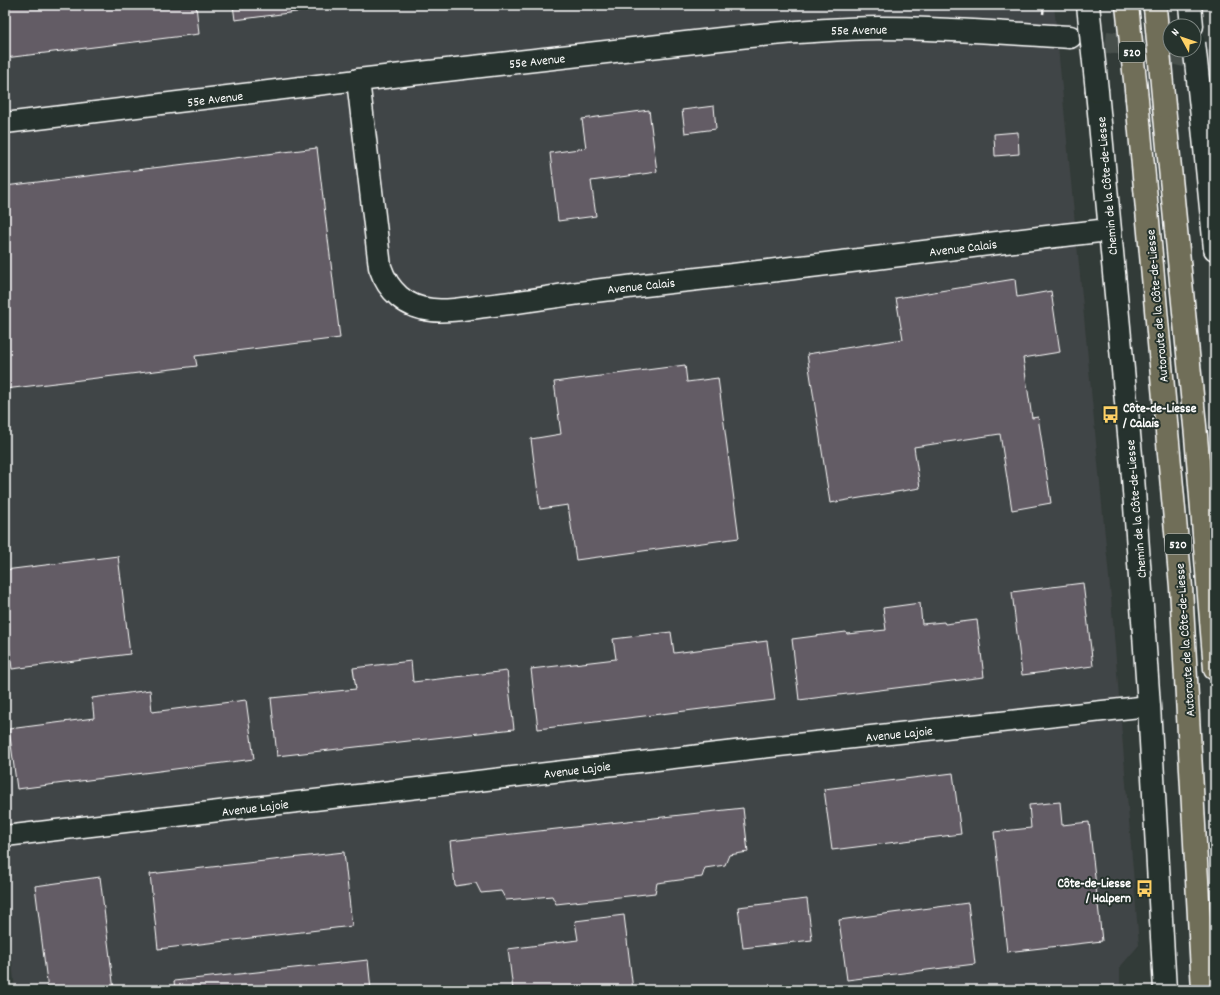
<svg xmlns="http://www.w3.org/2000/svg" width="1220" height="995" font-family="Dekko,sans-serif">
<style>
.built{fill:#414546}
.building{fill:#635c65;stroke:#fff}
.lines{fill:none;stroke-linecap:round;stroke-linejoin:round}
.secondary-tunnel{stroke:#464f4c;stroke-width:22;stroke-dasharray:22 11;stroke-linecap:butt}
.street-casing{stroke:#fff;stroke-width:23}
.secondary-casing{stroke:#fff;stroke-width:25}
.highway-casing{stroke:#fff;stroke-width:25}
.path{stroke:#fff;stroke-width:2.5;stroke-dasharray:4 3;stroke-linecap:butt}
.street{stroke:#26332d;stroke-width:20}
.secondary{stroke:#26332d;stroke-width:22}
.highway{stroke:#706e59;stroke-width:22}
.secondary-bridge-casing{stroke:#fff;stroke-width:25;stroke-linecap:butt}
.highway-bridge-casing{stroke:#fff;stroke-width:25;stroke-linecap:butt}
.secondary-bridge{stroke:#26332d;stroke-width:22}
.highway-bridge{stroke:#706e59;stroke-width:22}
.labels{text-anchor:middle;stroke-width:4;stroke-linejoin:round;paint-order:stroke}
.shield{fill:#26332d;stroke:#bec2c0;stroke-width:1}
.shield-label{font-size:12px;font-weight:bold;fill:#fff}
.street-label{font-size:13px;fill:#fff;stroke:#26332d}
.poi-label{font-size:13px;font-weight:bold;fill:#fff;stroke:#26332d;text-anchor:start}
</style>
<rect width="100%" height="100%" fill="#323b38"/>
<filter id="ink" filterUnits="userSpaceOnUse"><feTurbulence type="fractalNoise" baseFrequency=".025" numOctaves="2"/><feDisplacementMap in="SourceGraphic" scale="8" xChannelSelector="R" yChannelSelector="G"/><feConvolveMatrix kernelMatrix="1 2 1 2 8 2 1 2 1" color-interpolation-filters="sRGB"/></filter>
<g filter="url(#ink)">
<path class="built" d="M5 5H1054L1111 598 1139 945 1120 967V990H15L5 896Z"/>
<path class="building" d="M5 5H196L199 34 5 58Z
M233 5H326L327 8 235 20Z
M714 106 716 129 685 133 682 110Z
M649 110 657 172 591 181 596 216 558 221 550 153 586 148 582 119Z
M1018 132 1019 154 995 156 994 134Z
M317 148 340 338 195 356 197 366 5 389V186Z
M1015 279 1017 297 1051 291 1060 352 1023 358 1032 418 1038 417 1051 503 1012 510 1000 434 914 447 920 488 830 503 807 354 903 339 896 298Z
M685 365 687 382 718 378 739 538 576 560 568 505 540 509 531 439 561 434 554 382Z
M118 556 130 654 12 669 5 611V570Z
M1083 583 1093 666 1022 675 1012 592Z
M920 603 922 624 944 622 945 624 977 620 984 677 799 700 792 639 846 632 847 634 886 630 883 608Z
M671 632 674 653 767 641 775 700 538 729 531 669 616 659 613 639Z
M411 661 413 682 507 671 514 729 277 756 271 698 356 689 353 668Z
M150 690 152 712 246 700 254 759 17 789 9 729 94 718 92 698Z
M953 773 961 834 832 850 824 789Z
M1060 802 1062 825 1089 822 1102 941 1007 952 994 832 1031 828 1029 805Z
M743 808 748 852 729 855 725 865 705 868 702 877 657 883 655 893 556 904 552 896 506 900 501 891 481 893 476 883 455 886 450 841Z
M344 852 352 926 158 949 150 874Z
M100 877 114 990H48L35 886Z
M807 899 812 940 743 948 738 907Z
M968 903 975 964 847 980 839 920Z
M624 915 633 990H513L508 949 578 940 575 921Z
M368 960 371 990H175L174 981Z"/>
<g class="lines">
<path class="secondary-tunnel" d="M1073 38 1141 46 1215 63"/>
<defs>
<path id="street" d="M5 123 358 80
M5 836 769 747 1149 706"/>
<path id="secondary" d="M1190 5 1192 26
M1070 37C1006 33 943 28 879 28 829 29 779 33 730 38L358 80 380 267C388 291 406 308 432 310 449 312 467 308 485 306 527 302 570 293 612 289 675 281 738 275 801 267 904 255 1006 241 1109 230
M1097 91 1133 477 1149 706 1165 990
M1202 117 1215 249"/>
<path id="highway" d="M1137 99 1181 587 1203 990
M1164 106 1196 436 1215 669"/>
</defs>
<use href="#street" class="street-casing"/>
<use href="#secondary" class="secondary-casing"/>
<use href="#highway" class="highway-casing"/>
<path class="path" d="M1043 14 1044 5"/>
<use href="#street" class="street"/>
<use href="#secondary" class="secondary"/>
<use href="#highway" class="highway"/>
<defs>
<path id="secondary-bridge" d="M1088 5 1097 91
M1194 43 1202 117"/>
<path id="highway-bridge" d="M1127 5 1137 99
M1155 8 1164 106"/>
</defs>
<use href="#secondary-bridge" class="secondary-bridge-casing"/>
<use href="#highway-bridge" class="highway-bridge-casing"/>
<use href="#secondary-bridge" class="secondary-bridge"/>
<use href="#highway-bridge" class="highway-bridge"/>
</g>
</g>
<defs>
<symbol id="bus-bare" viewBox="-9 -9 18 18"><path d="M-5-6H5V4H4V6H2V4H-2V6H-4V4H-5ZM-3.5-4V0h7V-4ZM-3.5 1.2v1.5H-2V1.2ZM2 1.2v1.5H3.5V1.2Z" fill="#ffd166" stroke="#26332d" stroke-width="2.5" paint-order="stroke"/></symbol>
</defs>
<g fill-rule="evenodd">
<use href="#bus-bare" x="1098" y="402" width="25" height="25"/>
<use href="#bus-bare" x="1132" y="876" width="25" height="25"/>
</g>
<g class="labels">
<g class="shield">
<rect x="1119" y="42" width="26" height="20" rx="3"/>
<rect x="1165" y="534" width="26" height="20" rx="3"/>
</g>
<g class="shield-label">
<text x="1132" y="56">520</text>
<text x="1178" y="548">520</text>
</g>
<g class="street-label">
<text transform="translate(859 29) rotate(-1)" y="5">55e Avenue</text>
<text transform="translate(537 60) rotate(-6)" y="5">55e Avenue</text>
<text transform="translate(215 98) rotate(-7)" y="5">55e Avenue</text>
<text transform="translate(1106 186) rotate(-95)" y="5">Chemin de la Côte-de-Liesse</text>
<text transform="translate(963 247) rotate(-7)" y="5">Avenue Calais</text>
<text transform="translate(641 285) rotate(-6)" y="5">Avenue Calais</text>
<text transform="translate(1156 306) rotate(-95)" y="5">Autoroute de la Côte-de-Liesse</text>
<text transform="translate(1135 509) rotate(-95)" y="5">Chemin de la Côte-de-Liesse</text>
<text transform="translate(1184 640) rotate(-94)" y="5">Autoroute de la Côte-de-Liesse</text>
<text transform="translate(899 733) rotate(-6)" y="5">Avenue Lajoie</text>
<text transform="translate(577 769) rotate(-7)" y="5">Avenue Lajoie</text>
<text transform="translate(255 807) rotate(-7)" y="5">Avenue Lajoie</text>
</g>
<g class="poi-label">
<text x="1123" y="412">Côte-de-Liesse<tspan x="1123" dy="15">/ Calais</tspan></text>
<text x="1131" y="887" text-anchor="end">Côte-de-Liesse<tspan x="1131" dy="15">/ Halpern</tspan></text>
</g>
</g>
<rect width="1220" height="995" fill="none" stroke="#26332d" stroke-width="20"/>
<rect x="10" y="10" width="1200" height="975" fill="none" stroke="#fff" stroke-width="1.5" filter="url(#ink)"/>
<g transform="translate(1182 38) rotate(310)"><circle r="19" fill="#26332d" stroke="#7d8581"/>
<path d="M0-3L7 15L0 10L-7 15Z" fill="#ffd166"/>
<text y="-6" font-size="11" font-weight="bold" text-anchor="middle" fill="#ffffff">N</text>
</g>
</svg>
